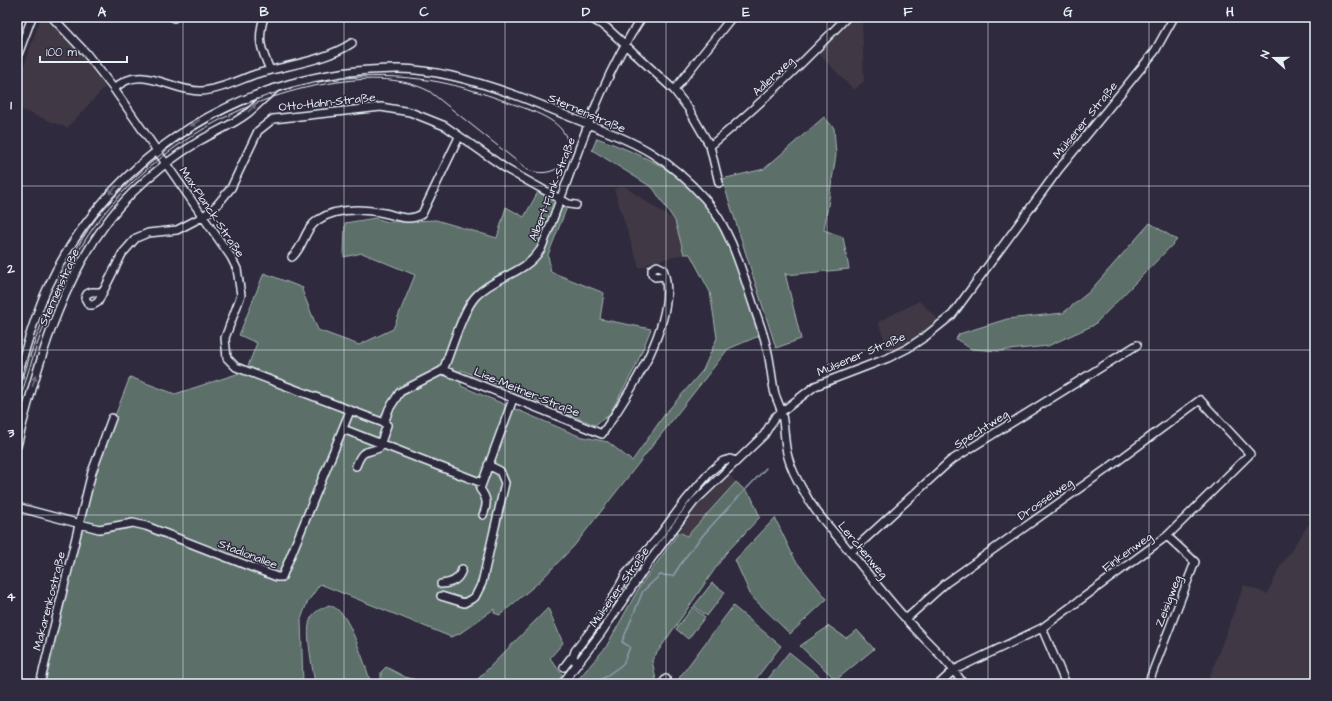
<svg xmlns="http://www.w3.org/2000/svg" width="1332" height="701" font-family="'Architects Daughter',sans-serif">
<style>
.built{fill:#403945}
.green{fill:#5b7069;stroke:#a2b0b0}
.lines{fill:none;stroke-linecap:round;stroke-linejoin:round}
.stream{stroke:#8f9caf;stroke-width:1.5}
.minor-casing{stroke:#e8f1f8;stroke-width:10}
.minor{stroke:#2f2a3d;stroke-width:7}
.tram{stroke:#e8f1f8;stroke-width:1}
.oneway{fill:#70707e}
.grid{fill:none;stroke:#e8f1f8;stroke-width:1;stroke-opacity:0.55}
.labels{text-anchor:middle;stroke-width:3;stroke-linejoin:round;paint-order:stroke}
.street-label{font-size:12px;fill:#e8f1f8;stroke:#2f2a3d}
.neatline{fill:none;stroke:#e8f1f8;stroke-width:1.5}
.grid-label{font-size:13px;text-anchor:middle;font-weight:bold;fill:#e8f1f8}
</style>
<rect width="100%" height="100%" fill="#2f2a3d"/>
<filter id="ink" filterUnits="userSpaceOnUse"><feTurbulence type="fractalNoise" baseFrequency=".025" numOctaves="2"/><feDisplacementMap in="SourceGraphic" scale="8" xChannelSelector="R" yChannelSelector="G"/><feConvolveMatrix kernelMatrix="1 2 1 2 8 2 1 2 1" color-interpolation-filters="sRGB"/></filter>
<g filter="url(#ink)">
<path class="built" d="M41 17 59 29 88 61 105 87 67 128 17 108V86Z
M850 17 862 20 864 81 854 90 817 52Z
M624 186 675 221 684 254 648 263 646 266 639 268 614 189Z
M919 301 939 320 913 341 889 352 878 322Z
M729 474 736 482 687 536 679 532 699 504Z
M1311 521 1315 525V684H1211L1208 681 1244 585 1267 594 1281 565Z"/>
<path class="green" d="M824 117 834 128 836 155 824 230 843 237 849 269 786 275 785 273 801 339 776 348 722 179 764 169Z
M597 138C621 147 658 161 679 178 727 217 740 280 759 336L728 349 574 546 539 582 500 615 494 613V609L459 634 451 637 320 584 307 603 301 619 303 684H44L96 465 130 377 175 394 246 371 257 343 239 335 264 273 303 288 302 290 318 330 359 345 393 329 415 275 362 253 344 257 345 223 375 218 388 222 436 220 497 238 506 207 524 217 538 192 567 207 548 255 551 272 604 293 600 319 651 329 635 368 609 415 595 425 461 370V386L579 436 608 442 632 461 665 414 703 370 717 338 710 292 690 254H684L675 221 653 188 592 150Z
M1150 223 1177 240 1094 325 1048 346 999 351 971 349 956 339 959 334 1007 319 1063 313 1089 292Z
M736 482 751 496 760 517 726 553 652 660 656 680 654 684H574L606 647 640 586 679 532 687 536Z
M775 518 795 560 827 599 790 634 751 596 735 560Z
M712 583 725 592 707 616 694 606Z
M329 605C334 607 338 609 342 614 352 625 367 669 371 684H315C313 669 304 630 311 618 314 611 323 608 329 605Z
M733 606 781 646 752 684H686L679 678Z
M693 607 705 617 688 639 676 629Z
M548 608 563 643 550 658 564 677 558 684H473Z
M829 626 846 638 857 630 874 649 836 680 800 646Z
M789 652 829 684H764Z
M386 667 405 677 432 684H381V672Z"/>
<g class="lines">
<path class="stream" d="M583 684 602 679 623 664 630 647 622 642 643 591 660 575 673 576C697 536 734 503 766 468"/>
<defs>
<path id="minor" d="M52 17 86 53 114 89 231 257 237 269 241 295 225 338 227 358 236 367 384 423 389 409 400 392 443 370C451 352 463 308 477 295 497 275 524 275 541 249 573 172 595 87 642 17
M264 17C257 40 261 49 270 70
M589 17 607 28 674 90 688 108 710 146 719 183
M174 18V17
M17 57 32 17
M114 89C141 62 171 92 201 91 219 90 239 80 256 74 287 65 325 61 352 43
M674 90 732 17
M710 146C759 106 803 63 847 17
M292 257C304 247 304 229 318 220 336 208 363 209 384 213 398 216 409 222 422 214L459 137
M91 292H103L98 302 93 305H89L85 298 87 294Z
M103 292 122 254 136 238 148 233 177 230 204 216 217 205 231 188 258 131 273 119 381 107 410 112 445 126 508 170 569 204 576 205
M443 370 602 434C629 394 681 318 663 269L657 266 652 269V274L655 277 665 276
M17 377C26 348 34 317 47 289 110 152 250 68 399 69 451 70 511 92 558 112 588 125 624 136 651 153 671 165 689 181 705 199 730 228 741 268 753 304 757 317 763 331 766 345 771 361 771 378 775 394 777 401 781 407 782 415 785 429 784 444 788 457 791 468 797 480 803 490 814 512 831 528 846 547 866 571 885 596 906 619 925 641 948 659 963 684
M343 429 482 483
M17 446C38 360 67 258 132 193 152 173 176 155 201 140 217 131 234 124 248 113 257 106 264 97 273 91
M356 466C363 448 365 454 379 448L387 425
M17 507 99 529 133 523 146 526 277 577H282L350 411
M483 515C488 504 487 498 480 489L513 399
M851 552 950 461 1137 345
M441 584C452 583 459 580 462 569
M441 596 464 603 475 597 482 583 505 483 500 471 488 465
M906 619 946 583 1111 466 1200 400 1250 454 1167 536 1042 628 954 670 939 684
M1042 628 1066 684
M577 664 573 657 575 651 606 611 626 574 656 540 686 500 710 472 723 461 730 459 736 461
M564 667 570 659 573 657
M40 684 92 472 112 418
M562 684 601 633 651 559 694 502 764 435 775 417 815 386 888 358 908 348 926 336 952 315 1059 169 1155 51 1174 17
M662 684 666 679
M1148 684 1195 562 1167 536"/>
</defs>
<use href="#minor" class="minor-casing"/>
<use href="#minor" class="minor"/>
<path class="tram" d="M17 399C31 347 53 287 81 241 99 210 126 184 153 161 232 94 337 63 439 82 465 87 491 96 516 105 535 112 568 122 568 147 568 170 546 177 528 170L429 91C393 73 352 79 314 86 225 104 132 164 84 242 53 293 32 354 17 412"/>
</g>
<defs><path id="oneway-solid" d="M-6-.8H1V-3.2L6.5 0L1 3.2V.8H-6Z"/></defs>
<g class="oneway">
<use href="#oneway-solid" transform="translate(252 108) rotate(-46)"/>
<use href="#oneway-solid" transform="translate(195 123) rotate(147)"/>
<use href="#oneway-solid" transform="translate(113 190) rotate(134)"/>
<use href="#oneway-solid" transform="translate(34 381) rotate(-73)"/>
</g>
</g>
<path class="grid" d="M183 17V684M344 17V684M505 17V684M666 17V684M827 17V684M988 17V684M1149 17V684M17 186H1315M17 350H1315M17 515H1315"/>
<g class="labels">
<g class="street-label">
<text transform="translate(773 76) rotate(-43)" y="4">Adlerweg</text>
<text transform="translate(327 102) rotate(-6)" y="4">Otto-Hahn-Straße</text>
<text transform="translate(587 113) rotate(23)" y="4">Sternenstraße</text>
<text transform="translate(1085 120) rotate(-51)" y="4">Mülsener Straße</text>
<text transform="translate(552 189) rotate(-69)" y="4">Albert-Funk-Straße</text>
<text transform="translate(212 212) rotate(56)" y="4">Max-Planck-Straße</text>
<text transform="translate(59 287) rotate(-66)" y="4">Sternenstraße</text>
<text transform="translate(861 354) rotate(-23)" y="4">Mülsener Straße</text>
<text transform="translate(527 392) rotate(22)" y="4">Lise-Meitner-Straße</text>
<text transform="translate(981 429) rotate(-32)" y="4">Spechtweg</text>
<text transform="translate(1045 499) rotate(-35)" y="4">Drosselweg</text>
<text transform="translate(863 550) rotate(50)" y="4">Lerchenweg</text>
<text transform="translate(1127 552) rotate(-36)" y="4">Finkenweg</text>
<text transform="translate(248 554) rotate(21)" y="4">Stadionallee</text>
<text transform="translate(619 587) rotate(-55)" y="4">Mülsener Straße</text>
<text transform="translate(49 601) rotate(-76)" y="4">Makarenkostraße</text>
<text transform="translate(1168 601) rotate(-69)" y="4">Zeisigweg</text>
</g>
</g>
<rect width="1332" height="701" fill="none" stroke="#2f2a3d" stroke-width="44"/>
<g transform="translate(1274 58) rotate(291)" stroke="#2f2a3d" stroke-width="3" paint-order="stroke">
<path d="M0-3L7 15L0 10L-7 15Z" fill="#e8f1f8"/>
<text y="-6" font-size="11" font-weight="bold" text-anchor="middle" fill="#e8f1f8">N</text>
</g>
<path d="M40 56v6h87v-6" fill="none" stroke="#e8f1f8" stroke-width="2"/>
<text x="46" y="56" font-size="12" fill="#e8f1f8" stroke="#2f2a3d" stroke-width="3" paint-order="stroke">100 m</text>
<rect x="22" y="22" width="1288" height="657" class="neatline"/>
<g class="grid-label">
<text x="102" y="16">A</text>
<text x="264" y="16">B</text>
<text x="424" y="16">C</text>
<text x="586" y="16">D</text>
<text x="746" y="16">E</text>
<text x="908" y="16">F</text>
<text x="1068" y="16">G</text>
<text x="1230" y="16">H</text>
<text x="11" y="109">1</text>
<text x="11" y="273">2</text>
<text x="11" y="437">3</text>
<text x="11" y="601">4</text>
</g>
</svg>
